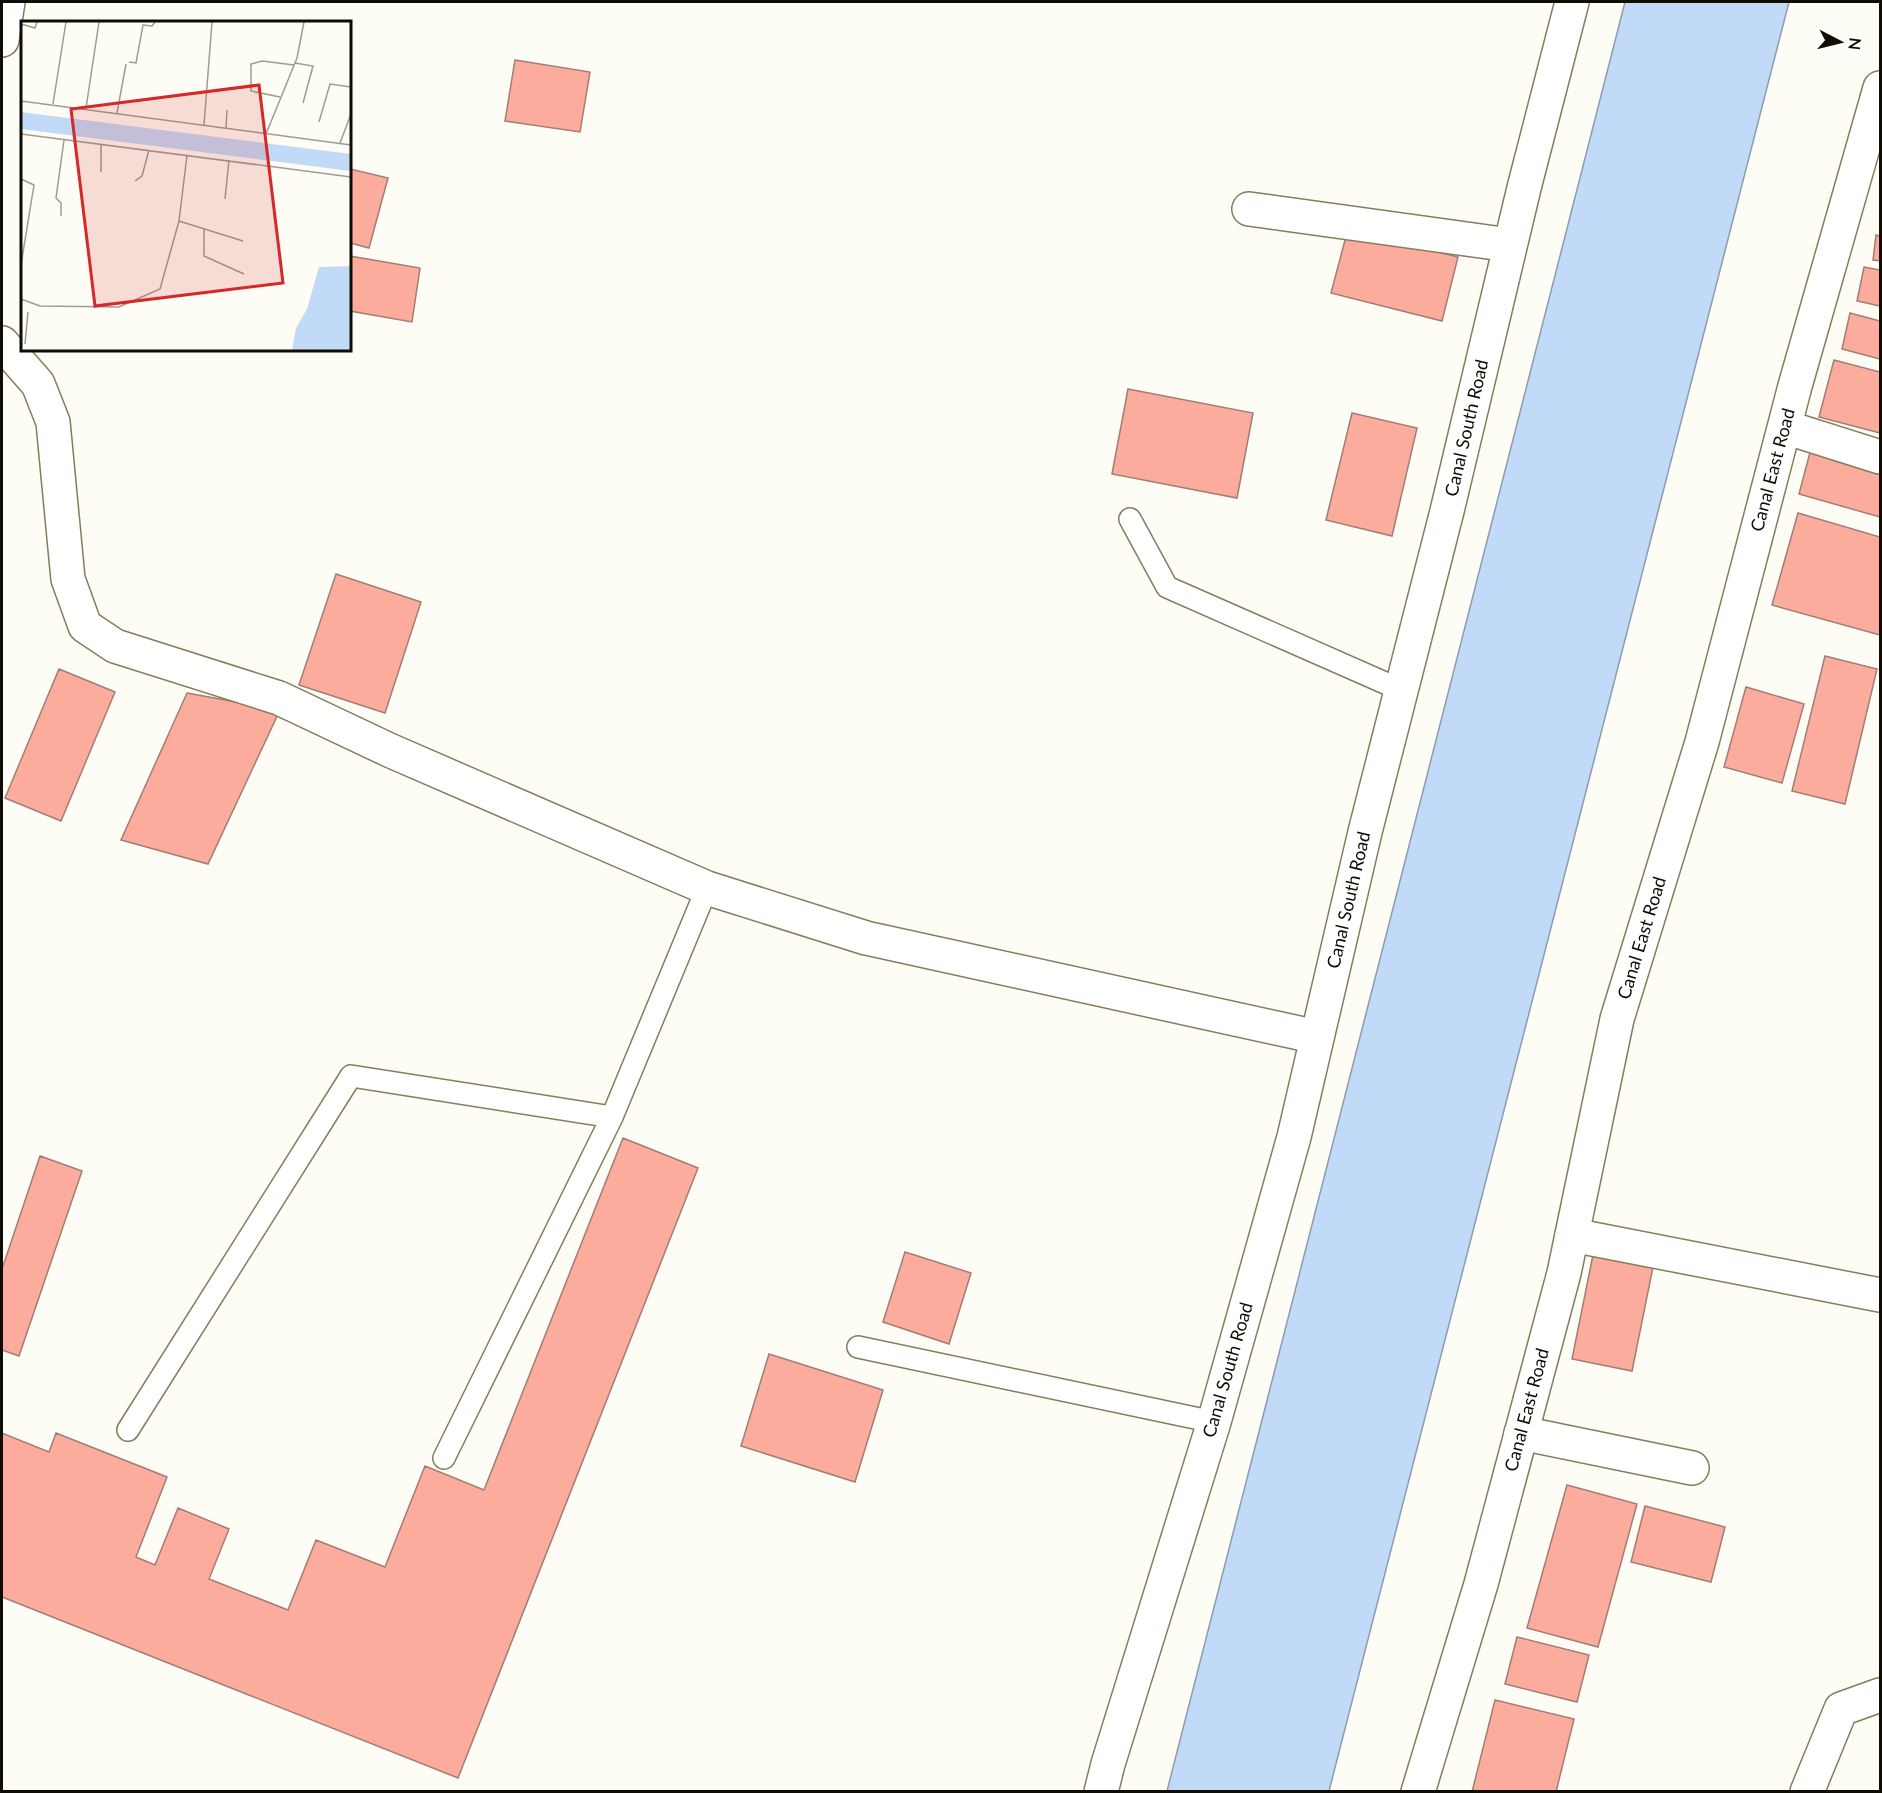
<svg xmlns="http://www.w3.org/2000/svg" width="1882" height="1793" font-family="Lato,sans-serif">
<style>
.water{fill:#c1daf7;stroke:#8c9cae;stroke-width:1.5}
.building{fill:#fcac9d;stroke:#a27d76;stroke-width:1.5}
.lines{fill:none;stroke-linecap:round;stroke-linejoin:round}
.lane-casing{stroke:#857d5c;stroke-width:24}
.street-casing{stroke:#857d5c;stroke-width:36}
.secondary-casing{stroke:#857d5c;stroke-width:36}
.lane{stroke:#fff;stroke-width:21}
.street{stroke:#fff;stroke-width:33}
.secondary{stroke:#fff;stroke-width:33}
.labels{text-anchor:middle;stroke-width:4.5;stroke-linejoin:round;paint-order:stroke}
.street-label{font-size:18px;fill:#0f0c02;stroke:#fff}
.inset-road{fill:none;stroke:#9e9c94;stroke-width:1.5}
.view{fill:#d62828;fill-opacity:0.15;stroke:#d62828;stroke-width:3}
.inset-edge{fill:none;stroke:#0f0c02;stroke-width:3}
</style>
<rect width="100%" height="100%" fill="#fdfcf5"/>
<path class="water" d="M1625 2H1789L1329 1791H1167Z"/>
<path class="building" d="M515 60 590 72 580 132 505 121Z
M350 169 388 178 369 248 350 243Z
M1348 229 1458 257 1442 321 1331 293Z
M1876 235 1880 236V261L1873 260Z
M350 256 420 268 412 322 350 311Z
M1864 267 1880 270V306L1857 301Z
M1850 313 1880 321V359L1842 349Z
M1834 360 1880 372V433L1819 417Z
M1128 389 1253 413 1237 498 1112 474Z
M1352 413 1417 428 1392 536 1326 520Z
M1812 445 1880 465V517L1799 494Z
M1798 513 1880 537V635L1772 605Z
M336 574 421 602 385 713 299 685Z
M1825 656 1877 669 1845 804 1792 791Z
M59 669 115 692 61 821 5 798Z
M1746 687 1804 704 1782 783 1724 767Z
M187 693 280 710 208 864 121 840Z
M623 1138 698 1168 458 1778 2 1597V1433L49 1452 56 1433 167 1477 136 1557 155 1565 178 1508 229 1529 209 1579 288 1610 316 1540 385 1567 425 1466 484 1490Z
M40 1156 82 1171 19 1356 2 1350V1269Z
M1594 1250 1654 1262 1632 1371 1572 1359Z
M905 1252 971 1273 949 1344 883 1322Z
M769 1354 883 1390 855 1482 741 1446Z
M1567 1485 1637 1504 1598 1647 1527 1628Z
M1645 1506 1725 1527 1711 1582 1631 1562Z
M1517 1637 1589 1655 1577 1702 1505 1684Z
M1495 1700 1574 1719 1556 1792H1472Z"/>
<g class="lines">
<defs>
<path id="lane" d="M1130 519 1167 587 1401 690
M858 1347 1214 1422
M128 1430 351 1076 612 1117
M444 1458 612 1117 707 888"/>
<path id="street" d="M1249 209 1510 245
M1785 427 1880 457
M1572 1235 1880 1295
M1521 1433 1692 1468
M1807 1792 1841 1709 1880 1695"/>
<path id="secondary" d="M2 40 8 2
M2 343 38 384 53 422 68 579 85 626 115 646 279 698 389 750 707 888 866 938 1317 1037
M1101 1792 1108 1764 1214 1422 1294 1137 1365 832 1447 511 1524 188 1572 2
M1418 1792 1481 1584 1564 1273 1617 1019 1702 742 1795 386 1880 88"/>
</defs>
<use href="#lane" class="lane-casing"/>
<use href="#street" class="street-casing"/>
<use href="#secondary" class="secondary-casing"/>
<use href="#lane" class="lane"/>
<use href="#street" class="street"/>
<use href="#secondary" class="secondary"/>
</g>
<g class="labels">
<g class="street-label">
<text transform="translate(1467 428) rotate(-77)" y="6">Canal South Road</text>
<text transform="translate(1773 470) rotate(-75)" y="6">Canal East Road</text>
<text transform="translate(1349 900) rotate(-77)" y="6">Canal South Road</text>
<text transform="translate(1642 938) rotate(-73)" y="6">Canal East Road</text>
<text transform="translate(1228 1370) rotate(-74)" y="6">Canal South Road</text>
<text transform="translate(1527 1410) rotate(-75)" y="6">Canal East Road</text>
</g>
</g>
<g transform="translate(21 21)">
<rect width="330" height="330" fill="#fdfcf5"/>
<path d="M0 91 330 133V150L0 108ZM330 245V329H271L275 307 286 288 298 246Z" fill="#c1daf7"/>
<path class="inset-road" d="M0 3 14 7 16 1M108 41 115 42 122 4 131 5 134 1M274 42 292 45 282 82M259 76 230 70V43L241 40 273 44M0 80 330 124M32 83 45 1M65 87 78 1M96 92 105 43M298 101 309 63 330 66M183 104 191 1M205 107 206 89M0 113 330 156M245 113 276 37 283 1M319 122 330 93M80 151V123M0 158 13 164 0 244M114 160 121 155 128 129M204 178 208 139M40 195V182L35 177 43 119M158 200 222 220M183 207V235L223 253M0 278 19 285 98 286 139 268 158 200 166 134M4 323 7 291"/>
<path class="view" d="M238 64 262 262 74 285 50 88Z"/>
<rect width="330" height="330" class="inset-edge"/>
</g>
<rect width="1882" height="1793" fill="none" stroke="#0f0c02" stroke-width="6"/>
<g transform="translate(1840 42) rotate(97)" stroke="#ffffff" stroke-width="4.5" paint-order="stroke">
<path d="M0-4.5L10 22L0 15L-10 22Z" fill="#0f0c02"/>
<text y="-9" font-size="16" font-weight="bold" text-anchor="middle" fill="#0f0c02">N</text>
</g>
</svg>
